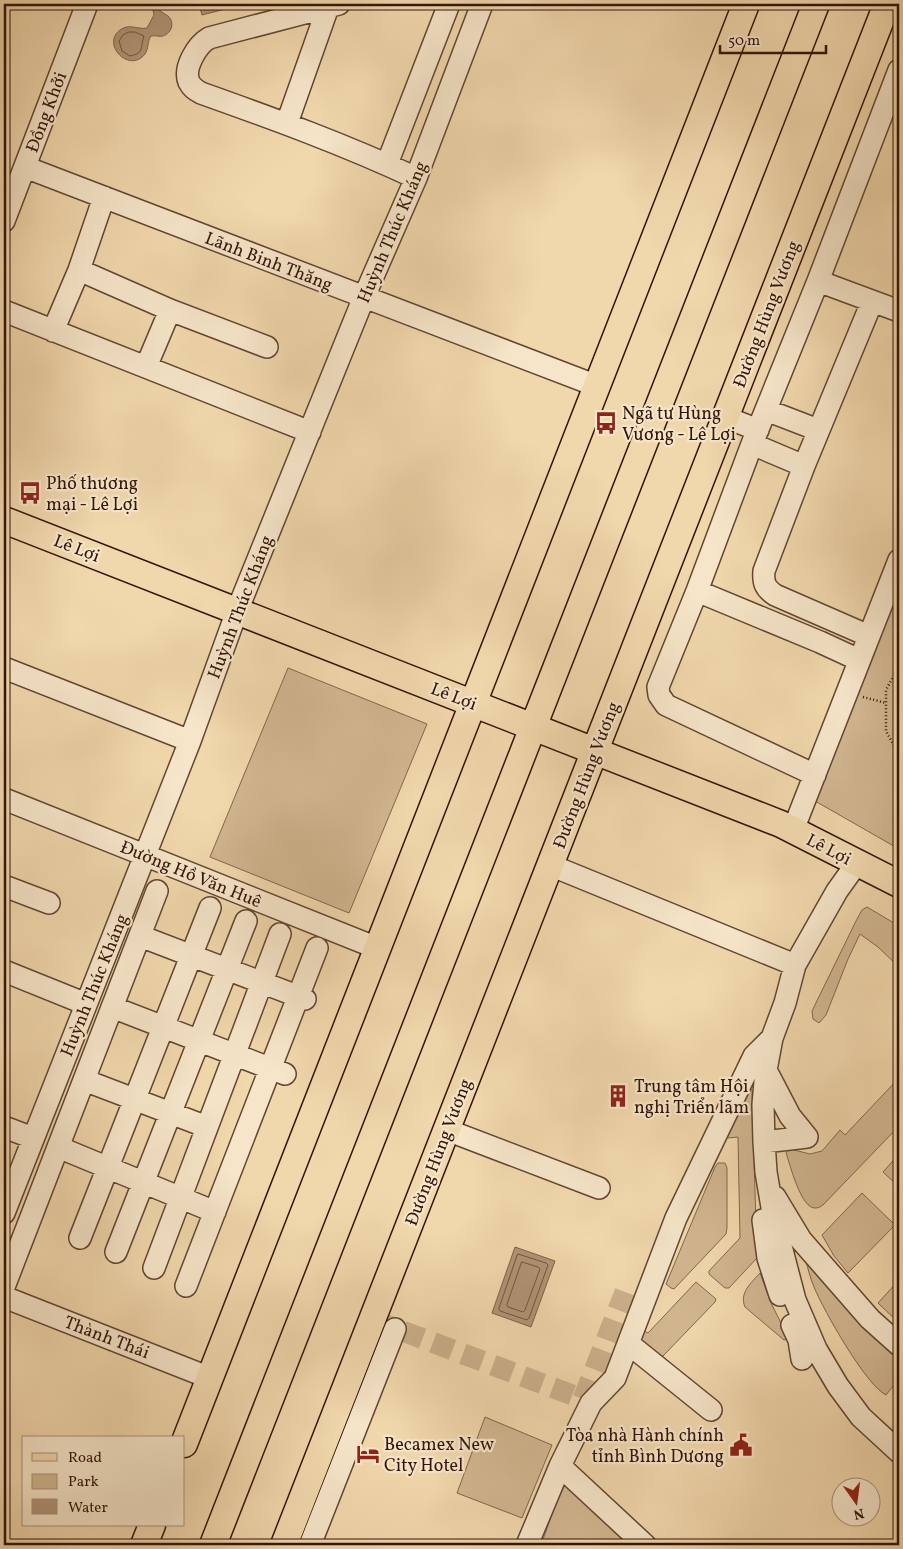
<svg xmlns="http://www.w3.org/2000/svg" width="903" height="1549" font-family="Vollkorn,serif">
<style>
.green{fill:#d1b690;stroke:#82664c}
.water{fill:#b09575;stroke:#7e624a}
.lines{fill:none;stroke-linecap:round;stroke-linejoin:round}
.shore{stroke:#72553f;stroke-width:1}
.minor-tunnel{stroke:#cbb08b;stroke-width:21;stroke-dasharray:21 11;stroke-linecap:butt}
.minor-casing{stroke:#624632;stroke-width:24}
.major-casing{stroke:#331509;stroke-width:29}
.path{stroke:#331509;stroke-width:2.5;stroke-dasharray:1 2.5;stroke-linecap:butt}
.minor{stroke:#f6e5c9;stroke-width:21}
.major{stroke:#f1d7ac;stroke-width:26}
.labels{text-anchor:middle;stroke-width:4.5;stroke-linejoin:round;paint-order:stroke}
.street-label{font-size:18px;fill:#331509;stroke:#f6e5c9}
.poi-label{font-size:18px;fill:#331509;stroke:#f6e5c9;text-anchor:start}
</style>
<rect width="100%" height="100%" fill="#f1d7ac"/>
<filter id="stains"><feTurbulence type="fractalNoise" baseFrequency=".004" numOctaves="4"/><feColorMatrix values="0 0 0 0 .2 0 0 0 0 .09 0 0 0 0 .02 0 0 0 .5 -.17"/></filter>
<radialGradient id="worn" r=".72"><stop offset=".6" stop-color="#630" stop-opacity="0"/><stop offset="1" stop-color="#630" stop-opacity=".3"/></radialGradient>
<path class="green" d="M899 542V849L801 793Z
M288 668 427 724 349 913 210 857Z
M867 907 899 926V967L878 947 860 934 848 959 826 1015 819 1023 813 1019 812 1011 856 921 862 910Z
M899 1078V1126L823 1205C821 1206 819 1208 816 1208 801 1210 790 1164 786 1153L790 1149 810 1154 822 1151 840 1130 845 1135Z
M748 1087 752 1090 757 1258 729 1288H725L709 1274V1271L740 1238 738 1137 728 1138 726 1135Z
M899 1154V1187L883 1172Z
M718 1163H725L727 1168V1228L726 1234 674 1289 671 1288 666 1284 715 1167Z
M862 1193 895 1225 848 1273 834 1256 822 1235Z
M805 1258 899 1353V1381H897L886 1395C865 1384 824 1311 814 1287 810 1278 808 1268 805 1258Z
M760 1273 771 1303 787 1335 788 1339 784 1340 745 1307C739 1293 751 1283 760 1273Z
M899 1280V1323L878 1303Z
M696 1282 716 1299 715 1302 663 1356 660 1355 640 1340 644 1331 648 1333Z
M485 1417 552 1445 522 1518 457 1493Z
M565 1478 635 1545H541Z"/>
<path class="water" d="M199 4H245L202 15Z
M160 8V11C163 13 165 14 168 16 175 22 172 33 163 36 159 37 156 35 151 36 147 42 149 48 145 54 129 74 101 44 120 30 129 23 138 30 147 28L154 15 153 10Z
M515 1247 555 1261 531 1327 492 1313Z"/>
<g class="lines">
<path class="shore" d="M129 32H135L144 36C140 47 145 53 130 56L122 51 119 41 123 35Z
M518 1254 546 1263 548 1265 529 1318 527 1320 500 1311 499 1309Z
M522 1262 538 1267 540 1269 525 1310 523 1312 508 1307 507 1305Z"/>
<path class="minor-tunnel" d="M373 1320 583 1399 625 1292"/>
<defs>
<path id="minor" d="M339 4 209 38C197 45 183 68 189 82 192 88 196 90 201 93 274 119 346 145 416 178
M287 123 328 7
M387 164 449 4
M25 167 597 386
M4 221 87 4
M79 270 170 310 267 347
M818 281 899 311
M869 309 804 466 764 571C763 583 765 588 775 595L869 636
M4 311 310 432
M53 331 79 270 104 197
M146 367 170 310
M766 410 818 430
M725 417 758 430
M752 444 804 466
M697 591 752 444 818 281 899 70
M4 668 190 741
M815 775 666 705 659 695 658 687 697 591 820 642 859 660
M4 799 377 948
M793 830 899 560
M857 863 837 891 795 965 785 1003 772 1038 766 1070 763 1105 764 1142 766 1172 774 1219 795 1300 816 1349 838 1386 861 1417 899 1452
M550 865 795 965
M4 886 49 903
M140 936 305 999
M4 971 86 1004
M112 1007 285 1074
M766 1070 790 1116 807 1137
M84 1080 207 1127
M4 1127 33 1138
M447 1130 599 1188
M764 1142 807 1137
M58 1147 215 1212
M775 1197 801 1240 870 1319 899 1345
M4 1213 190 741 237 611 364 297 416 178 482 4
M763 1220 768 1258 780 1295
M80 1238 210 908
M116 1252 246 921
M154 1268 280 934
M186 1286 317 948
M4 1287 157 891
M4 1297 210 1378
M792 1325 799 1340 802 1359
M629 1344 711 1410
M560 1466 645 1545
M310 1545 395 1329
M527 1545 560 1466 591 1403 615 1378 676 1218 754 1056 772 1038"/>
<path id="major" d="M4 520 781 824 899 884
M184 1444 746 4
M144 1545 152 1525
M213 1545 816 4
M284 1545 887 4"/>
</defs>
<use href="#minor" class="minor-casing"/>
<use href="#major" class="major-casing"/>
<path class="path" d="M899 666 886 690V731L899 755
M863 697 886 703"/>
<use href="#minor" class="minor"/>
<use href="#major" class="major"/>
</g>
<defs>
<symbol id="bus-bare" viewBox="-9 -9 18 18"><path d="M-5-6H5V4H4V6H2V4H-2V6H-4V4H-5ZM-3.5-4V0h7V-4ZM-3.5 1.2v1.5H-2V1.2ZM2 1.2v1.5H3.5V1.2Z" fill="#8f2418" stroke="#f6e5c9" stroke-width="2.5" paint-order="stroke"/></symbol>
<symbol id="building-bare" viewBox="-9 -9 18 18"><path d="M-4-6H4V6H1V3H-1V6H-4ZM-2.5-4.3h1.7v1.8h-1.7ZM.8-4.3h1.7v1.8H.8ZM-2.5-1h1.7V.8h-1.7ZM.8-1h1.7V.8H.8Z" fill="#8f2418" stroke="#f6e5c9" stroke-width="2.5" paint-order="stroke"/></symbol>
<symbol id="civic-bare" viewBox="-9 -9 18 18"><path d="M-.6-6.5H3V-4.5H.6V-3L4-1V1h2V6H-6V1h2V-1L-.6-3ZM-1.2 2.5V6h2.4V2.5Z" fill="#8f2418" stroke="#f6e5c9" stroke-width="2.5" paint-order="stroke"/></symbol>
<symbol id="hotel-bare" viewBox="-9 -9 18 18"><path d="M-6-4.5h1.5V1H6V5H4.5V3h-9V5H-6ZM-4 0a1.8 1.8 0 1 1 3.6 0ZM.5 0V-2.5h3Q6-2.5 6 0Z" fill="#8f2418" stroke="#f6e5c9" stroke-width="2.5" paint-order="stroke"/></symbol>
</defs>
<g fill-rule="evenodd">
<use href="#bus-bare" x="590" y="407" width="32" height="32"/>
<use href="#bus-bare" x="14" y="477" width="32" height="32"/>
<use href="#building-bare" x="602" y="1080" width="32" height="32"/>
<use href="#civic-bare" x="725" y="1429" width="32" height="32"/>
<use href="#hotel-bare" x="352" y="1438" width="32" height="32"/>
</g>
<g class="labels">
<g class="street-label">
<text transform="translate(46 112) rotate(-69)" y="6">Đồng Khởi</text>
<text transform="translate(392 232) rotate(-67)" y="6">Huỳnh Thúc Kháng</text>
<text transform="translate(269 261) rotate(21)" y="6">Lãnh Binh Thăng</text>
<text transform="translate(766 314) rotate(-69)" y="6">Đường Hùng Vương</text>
<text transform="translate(77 548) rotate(21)" y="6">Lê Lợi</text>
<text transform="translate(240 607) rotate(-69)" y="6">Huỳnh Thúc Kháng</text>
<text transform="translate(454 696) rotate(21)" y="6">Lê Lợi</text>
<text transform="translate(586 775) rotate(-69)" y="6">Đường Hùng Vương</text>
<text transform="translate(829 849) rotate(27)" y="6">Lê Lợi</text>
<text transform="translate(191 874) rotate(22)" y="6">Đường Hồ Văn Huê</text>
<text transform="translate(94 985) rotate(-68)" y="6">Huỳnh Thúc Kháng</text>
<text transform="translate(438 1152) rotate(-69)" y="6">Đường Hùng Vương</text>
<text transform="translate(107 1337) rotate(21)" y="6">Thành Thái</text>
</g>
<g class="poi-label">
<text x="622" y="419">Ngã tư Hùng<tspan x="622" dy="21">Vương - Lê Lợi</tspan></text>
<text x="46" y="489">Phố thương<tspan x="46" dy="21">mại - Lê Lợi</tspan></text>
<text x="634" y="1092">Trung tâm Hội<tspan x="634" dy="21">nghị Triển lãm</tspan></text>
<text x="724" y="1441" text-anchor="end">Tòa nhà Hành chính<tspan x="724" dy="21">tỉnh Bình Dương</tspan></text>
<text x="384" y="1450">Becamex New<tspan x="384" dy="21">City Hotel</tspan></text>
</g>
</g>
<rect width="903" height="1549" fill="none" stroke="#f1d7ac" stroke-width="20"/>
<rect x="5" y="5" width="893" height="1539" fill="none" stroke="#331509" stroke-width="2.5"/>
<rect x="10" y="10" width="883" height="1529" fill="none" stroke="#331509"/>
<rect x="22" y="1436" width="162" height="90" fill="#f6e5c9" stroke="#a8927c"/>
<rect x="32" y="1453" width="25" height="8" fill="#f1d7ac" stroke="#a8927c"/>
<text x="68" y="1462" font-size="15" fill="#331509">Road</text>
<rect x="32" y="1474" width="25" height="15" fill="#d1b690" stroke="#a8927c"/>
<text x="68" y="1486" font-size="15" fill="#331509">Park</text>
<rect x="32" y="1499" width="25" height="15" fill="#b09575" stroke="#a8927c"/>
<text x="68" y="1512" font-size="15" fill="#331509">Water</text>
<g transform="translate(856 1502) rotate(166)"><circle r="24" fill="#f6e5c9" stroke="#a8927c"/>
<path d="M0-4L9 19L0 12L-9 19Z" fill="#8f2418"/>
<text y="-8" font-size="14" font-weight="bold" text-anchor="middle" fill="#331509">N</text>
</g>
<path d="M720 45v8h106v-8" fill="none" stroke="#331509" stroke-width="2.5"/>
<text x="728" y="45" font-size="15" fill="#331509" stroke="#f6e5c9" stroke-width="4" paint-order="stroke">50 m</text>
<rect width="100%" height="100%" filter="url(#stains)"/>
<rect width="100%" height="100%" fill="url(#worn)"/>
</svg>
